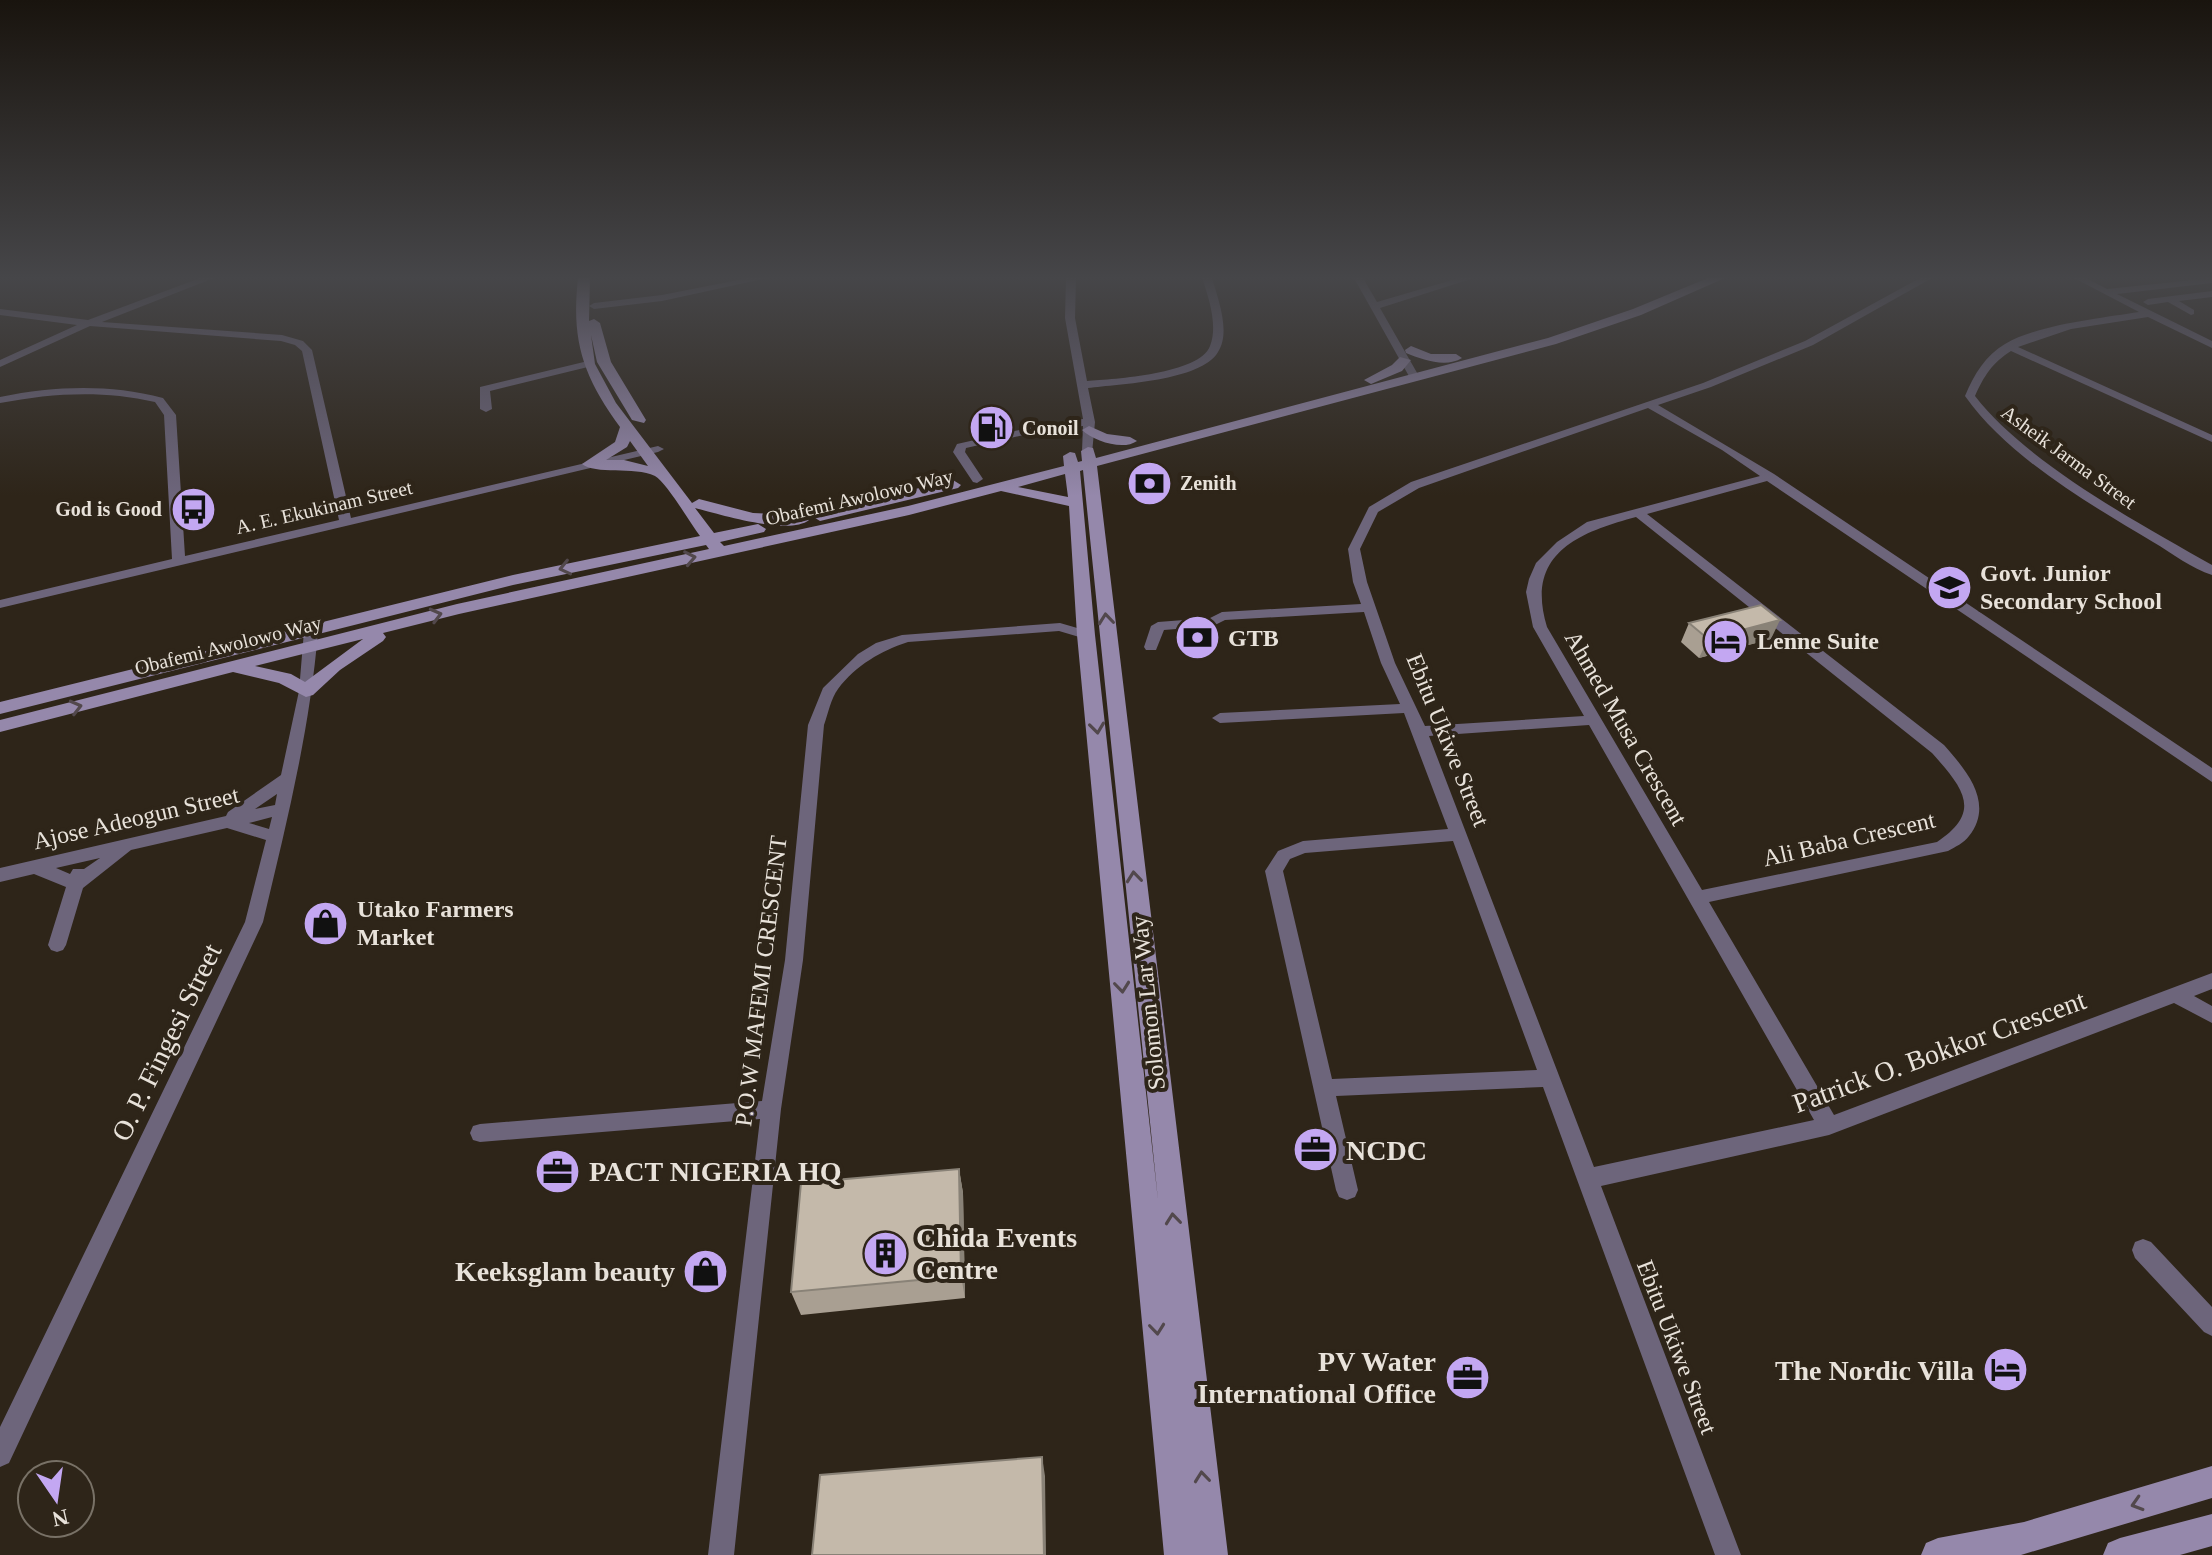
<svg xmlns="http://www.w3.org/2000/svg" width="2212" height="1555" font-family="Georgia,serif">
<style>
.lines{fill:none;stroke-linecap:round;stroke-linejoin:round}
.street{fill:#6d657b;fill-rule:evenodd}
.secondary{fill:#9588ab;fill-rule:evenodd}
.wall{fill:#a99f92}
.shaded-wall{fill:#898277}
.building{fill:#c4b9aa;stroke:#898277;stroke-width:2}
.oneway{stroke:#52484c}
.labels{text-anchor:middle;stroke-width:8;stroke-linejoin:round;paint-order:stroke}
.far-poi-label{font-size:20px;font-weight:bold;fill:#e8e2da;stroke:#2e2519;text-anchor:start}
.far-street-label{font-size:20px;fill:#e8e2da;stroke:#2e2519}
.poi-label{font-size:24px;font-weight:bold;fill:#e8e2da;stroke:#2e2519;text-anchor:start}
.street-label{font-size:24px;fill:#e8e2da;stroke:#2e2519}
.near-street-label{font-size:28px;fill:#e8e2da;stroke:#2e2519}
.near-poi-label{font-size:28px;font-weight:bold;fill:#e8e2da;stroke:#2e2519;text-anchor:start}
</style>
<rect width="100%" height="100%" fill="#2e2519"/>
<g class="lines">
<path class="street" d="M200 278H214L102 322 282 335 303 341 312 350 351 518 658 446 664 449 658 452 0 608V600L172 559 164 415 155 402C103 390 52 393 0 403V397C56 386 108 384 163 398L176 415 185 556 339 520 302 351 295 345 281 341 90 326 0 367V360L77 325 0 315V309L88 320Z
M748 278H768L662 301 594 309 589 306 594 303 662 295Z
M1066 278H1076L1075 318 1087 381C1114 379 1200 374 1210 346 1218 326 1209 298 1202 278H1212C1218 299 1231 332 1218 352 1201 381 1119 384 1088 388L1095 422 1092 453 1082 451 1083 426 1042 431 966 448 965 452 983 479 977 483 973 482 953 452 957 444 1042 425 1083 419 1065 318Z
M1354 278H1363L1377 302 1459 278H1474L1380 308 1420 378 1419 380 1410 378Z
M1920 278H1932L1813 345 1711 387 1658 405 1774 474 2212 768V782L1767 481 1647 514 1944 745C1966 770 1995 803 1969 836 1964 843 1955 847 1948 851L1709 902 1834 1115 2212 973V989L2194 996 2212 1006V1023L2174 1003 1829 1135 1601 1186 1741 1555H1715L1543 1087 1336 1096 1358 1190 1355 1197 1347 1200 1339 1197 1336 1190 1265 871 1278 851 1303 841 1448 829 1404 713 1220 723 1212 718 1220 713 1400 704 1381 663 1364 612 1225 620 1213 626 1164 630 1156 650H1146L1144 647 1151 626 1158 622 1210 618 1222 612 1361 604 1353 582 1348 549 1369 507 1411 482 1703 383 1805 341ZM1648 408 1722 450 1760 476 1587 522 1557 542 1536 563 1529 579 1526 592 1533 627 1584 716 1425 726 1395 663 1367 582 1360 549 1378 512 1419 488ZM1636 517 1932 753C1962 787 1984 811 1937 842L1702 890 1547 627C1525 555 1576 533 1636 517ZM1589 725 1814 1120 1594 1167 1429 736ZM1453 841 1537 1070 1332 1079 1283 871 1290 859 1305 853Z
M2074 278H2086L2107 289 2212 278V283L2117 294 2212 341V348L2148 317 2071 329 2018 347 2212 435V442L2011 351C1992 363 1984 376 1975 396 2027 463 2138 523 2212 565V575C2192 569 2172 553 2153 542 2088 503 2009 458 1965 396 1974 374 1986 355 2005 344 2036 325 2102 318 2139 312Z
M2212 291V297L2179 301 2194 310V314L2191 315 2168 302 2148 305 2143 302 2148 299Z
M588 361 592 362V366L490 391 492 409 486 412 480 409V387Z
M1060 623 1091 632 1093 635 1086 639 1059 631 908 642C881 651 856 665 838 689 831 698 828 714 824 725L803 960 781 1109 734 1555H708L760 1119 480 1142 473 1140 470 1133 473 1126 480 1124 762 1101 785 960 808 725 823 688 858 654 876 643 902 635Z
M311 627 318 631C310 731 286 825 263 922L9 1463 0 1467V1427L245 922 266 840 227 828 131 850 83 888 66 945 63 950 57 952 51 950 48 945 66 887 34 874 0 882V868L226 816 228 812 281 775 299 691 304 631ZM277 794 275 805 255 809ZM272 817 269 829 249 823ZM100 858 84 869H73L70 874 56 868Z
M2143 1239 2151 1242 2212 1307V1336L2204 1332 2135 1258 2132 1250 2135 1242Z"/>
<path class="secondary" d="M578 278H590L589 321 594 319 600 323 611 362 646 420 644 423 632 420 597 362 591 335 595 364 616 403 692 503 699 499 753 513 801 515 809 520C789 536 719 514 695 508L714 533 758 524 766 529 764 532 720 542 724 546 908 506 1064 466 1063 456 1070 452 1075 453 1078 462 1082 461 1081 451 1088 447 1093 448 1096 458 1548 338 1633 309 1708 278H1725L1641 315 1556 344 1097 466 1228 1555H1164L1077 635 1069 506 1001 491 909 515 459 614 383 633 386 637 383 641 340 670 313 695 306 697 279 683 233 672 0 732V720L457 604 709 549 706 545 513 585 0 714V702L513 575 700 536C690 523 667 483 655 476 634 466 595 475 582 464L615 442 620 427C583 376 571 341 578 278ZM630 441 648 466 624 460H606L627 447ZM1083 470 1158 1200 1095 635 1080 471ZM1065 474 1068 497 1018 487ZM363 639 305 682 291 674 255 666Z
M1411 346 1431 354H1456L1462 358C1446 368 1423 360 1406 353L1405 350Z
M1400 357 1411 360 1402 371 1371 384 1364 380 1392 365Z
M1089 426 1107 434 1130 437 1137 441C1123 451 1094 441 1082 430Z
M953 480 961 485 958 488 820 521 812 516 814 513Z
M2212 1466V1498L2021 1555H1921L1926 1543 1938 1538 2024 1522Z
M2212 1514V1546L2180 1555H2103L2108 1543 2120 1538Z"/>
</g>
<path class="wall" d="M1689 623 1771 639 1699 658 1681 642Z
M959 1169 963 1193 965 1298 801 1315 791 1292Z"/>
<path class="shaded-wall" d="M1780 620 1771 639 1699 658 1708 639Z
M959 1169 963 1193 965 1298 961 1276Z
M1042 1457 1045 1476 1046 1555H1044Z"/>
<path class="building" d="M1761 605 1780 620 1708 639 1689 623Z
M959 1169 961 1276 791 1292 801 1183Z
M1042 1457 1044 1555H812L820 1475Z"/>
<defs><path id="oneway-chevron" d="M-2-3.5L2.5 0L-2 3.5" fill="none" stroke-width="1.6" stroke-linecap="round" stroke-linejoin="round" transform="scale(2)"/></defs>
<g class="oneway">
<use href="#oneway-chevron" transform="translate(690 558) rotate(-11)"/>
<use href="#oneway-chevron" transform="translate(565 568) rotate(167)"/>
<use href="#oneway-chevron" transform="translate(436 615) rotate(-15)"/>
<use href="#oneway-chevron" transform="translate(1106 619) rotate(-96)"/>
<use href="#oneway-chevron" transform="translate(76 707) rotate(-14)"/>
<use href="#oneway-chevron" transform="translate(1097 728) rotate(83)"/>
<use href="#oneway-chevron" transform="translate(1134 877) rotate(-96)"/>
<use href="#oneway-chevron" transform="translate(1122 987) rotate(84)"/>
<use href="#oneway-chevron" transform="translate(1173 1219) rotate(-96)"/>
<use href="#oneway-chevron" transform="translate(1157 1329) rotate(84)"/>
<use href="#oneway-chevron" transform="translate(1202 1477) rotate(-96)"/>
<use href="#oneway-chevron" transform="translate(2137 1504) rotate(163)"/>
</g>
<linearGradient id="sky" x2="0" y2="1"><stop stop-color="#19140e"/><stop offset="0.56" stop-color="#464649"/><stop offset="1" stop-color="#464649" stop-opacity="0"/></linearGradient>
<rect width="2212" height="496" fill="url(#sky)"/>
<defs>
<symbol id="fuel-disc" viewBox="-11 -11 22 22"><circle r="9.5" fill="#c3a7f2" stroke="#2e2519"/><path d="M-5.5-6h7V0h2V4h1.3V-2.5L3-4.5l.8-.8L6-3V5H2.5V1h-1V6h-7ZM-4.2-4.7v3.2H.2V-4.7Z" fill="#111"/></symbol>
<symbol id="bank-disc" viewBox="-11 -11 22 22"><circle r="9.5" fill="#c3a7f2" stroke="#2e2519"/><path d="M-6-4H6V4H-6ZM0-2.3a2.3 2.3 0 1 0 0 4.6a2.3 2.3 0 1 0 0-4.6Z" fill="#111"/></symbol>
<symbol id="bus-disc" viewBox="-11 -11 22 22"><circle r="9.5" fill="#c3a7f2" stroke="#2e2519"/><path d="M-5-6H5V4H4V6H2V4H-2V6H-4V4H-5ZM-3.5-4V0h7V-4ZM-3.5 1.2v1.5H-2V1.2ZM2 1.2v1.5H3.5V1.2Z" fill="#111"/></symbol>
<symbol id="school-disc" viewBox="-11 -11 22 22"><circle r="9.5" fill="#c3a7f2" stroke="#2e2519"/><path d="M0-5L7-2L0 1L-7-2ZM-4 1L0 2.5L4 1V4Q0 6-4 4Z" fill="#111"/></symbol>
<symbol id="hotel-disc" viewBox="-11 -11 22 22"><circle r="9.5" fill="#c3a7f2" stroke="#2e2519"/><path d="M-6-4.5h1.5V1H6V5H4.5V3h-9V5H-6ZM-4 0a1.8 1.8 0 1 1 3.6 0ZM.5 0V-2.5h3Q6-2.5 6 0Z" fill="#111"/></symbol>
<symbol id="shop-disc" viewBox="-11 -11 22 22"><circle r="9.5" fill="#c3a7f2" stroke="#2e2519"/><path d="M-5-2.5h2.3a2.7 3.5 0 0 1 5.4 0H5L5.5 6h-11ZM-1.5-2.5h3a1.5 2.3 0 0 0-3 0Z" fill="#111"/></symbol>
<symbol id="office-disc" viewBox="-11 -11 22 22"><circle r="9.5" fill="#c3a7f2" stroke="#2e2519"/><path d="M-6-3h4V-5.5h4V-3h4V5H-6ZM-1-4.5V-3h2v-1.5ZM-6 0V1H6V0Z" fill="#111"/></symbol>
<symbol id="building-disc" viewBox="-11 -11 22 22"><circle r="9.5" fill="#c3a7f2" stroke="#2e2519"/><path d="M-4-6H4V6H1V3H-1V6H-4ZM-2.5-4.3h1.7v1.8h-1.7ZM.8-4.3h1.7v1.8H.8ZM-2.5-1h1.7V.8h-1.7ZM.8-1h1.7V.8H.8Z" fill="#111"/></symbol>
</defs>
<g fill-rule="evenodd">
<use href="#fuel-disc" x="966" y="402" width="51" height="51"/>
<use href="#bank-disc" x="1124" y="458" width="51" height="51"/>
<use href="#bus-disc" x="168" y="484" width="51" height="51"/>
<use href="#school-disc" x="1924" y="562" width="51" height="51"/>
<use href="#bank-disc" x="1172" y="612" width="51" height="51"/>
<use href="#hotel-disc" x="1700" y="616" width="51" height="51"/>
<use href="#shop-disc" x="300" y="898" width="51" height="51"/>
<use href="#office-disc" x="1290" y="1124" width="51" height="51"/>
<use href="#office-disc" x="532" y="1146" width="51" height="51"/>
<use href="#building-disc" x="860" y="1228" width="51" height="51"/>
<use href="#shop-disc" x="680" y="1246" width="51" height="51"/>
<use href="#hotel-disc" x="1980" y="1344" width="51" height="51"/>
<use href="#office-disc" x="1442" y="1352" width="51" height="51"/>
</g>
<g class="labels">
<g class="far-poi-label">
<text x="1022" y="435">Conoil</text>
<text x="1180" y="490">Zenith</text>
<text x="162" y="516" text-anchor="end">God is Good</text>
</g>
<g class="far-street-label">
<text transform="translate(2069 457) rotate(36)" y="7">Asheik Jarma Street</text>
<text transform="translate(859 497) rotate(-13)" y="7">Obafemi Awolowo Way</text>
<text transform="translate(324 507) rotate(-13)" y="7">A. E. Ekukinam Street</text>
<text transform="translate(228 645) rotate(-14)" y="7">Obafemi Awolowo Way</text>
</g>
<g class="poi-label">
<text x="1980" y="581">Govt. Junior<tspan x="1980" dy="28">Secondary School</tspan></text>
<text x="1228" y="646">GTB</text>
<text x="1757" y="649">Lenne Suite</text>
<text x="357" y="917">Utako Farmers<tspan x="357" dy="28">Market</tspan></text>
</g>
<g class="street-label">
<text transform="translate(1626 728) rotate(60)" y="8">Ahmed Musa Crescent</text>
<text transform="translate(1448 740) rotate(68)" y="8">Ebitu Ukiwe Street</text>
<text transform="translate(136 818) rotate(-13)" y="8">Ajose Adeogun Street</text>
<text transform="translate(1849 839) rotate(-13)" y="8">Ali Baba Crescent</text>
<text transform="translate(761 981) rotate(-83)" y="8">P.O.W MAFEMI CRESCENT</text>
<text transform="translate(1148 1003) rotate(-96)" y="8">Solomon Lar Way</text>
<text transform="translate(1677 1347) rotate(69)" y="8">Ebitu Ukiwe Street</text>
</g>
<g class="near-street-label">
<text transform="translate(166 1042) rotate(-64)" y="10">O. P. Fingesi Street</text>
<text transform="translate(1939 1051) rotate(-20)" y="10">Patrick O. Bokkor Crescent</text>
</g>
<g class="near-poi-label">
<text x="1346" y="1160">NCDC</text>
<text x="589" y="1181">PACT NIGERIA HQ</text>
<text x="916" y="1247">Chida Events<tspan x="916" dy="32">Centre</tspan></text>
<text x="675" y="1281" text-anchor="end">Keeksglam beauty</text>
<text x="1436" y="1371" text-anchor="end">PV Water<tspan x="1436" dy="32">International Office</tspan></text>
<text x="1974" y="1380" text-anchor="end">The Nordic Villa</text>
</g>
</g>
<g transform="translate(56 1499) rotate(167)"><circle r="38" fill="#2e2519" stroke="#787166" stroke-width="2"/>
<path d="M0-6L14 30L0 20L-14 30Z" fill="#c3a7f2"/>
<text y="-12" font-size="22" font-weight="bold" text-anchor="middle" fill="#e8e2da">N</text>
</g>
</svg>
